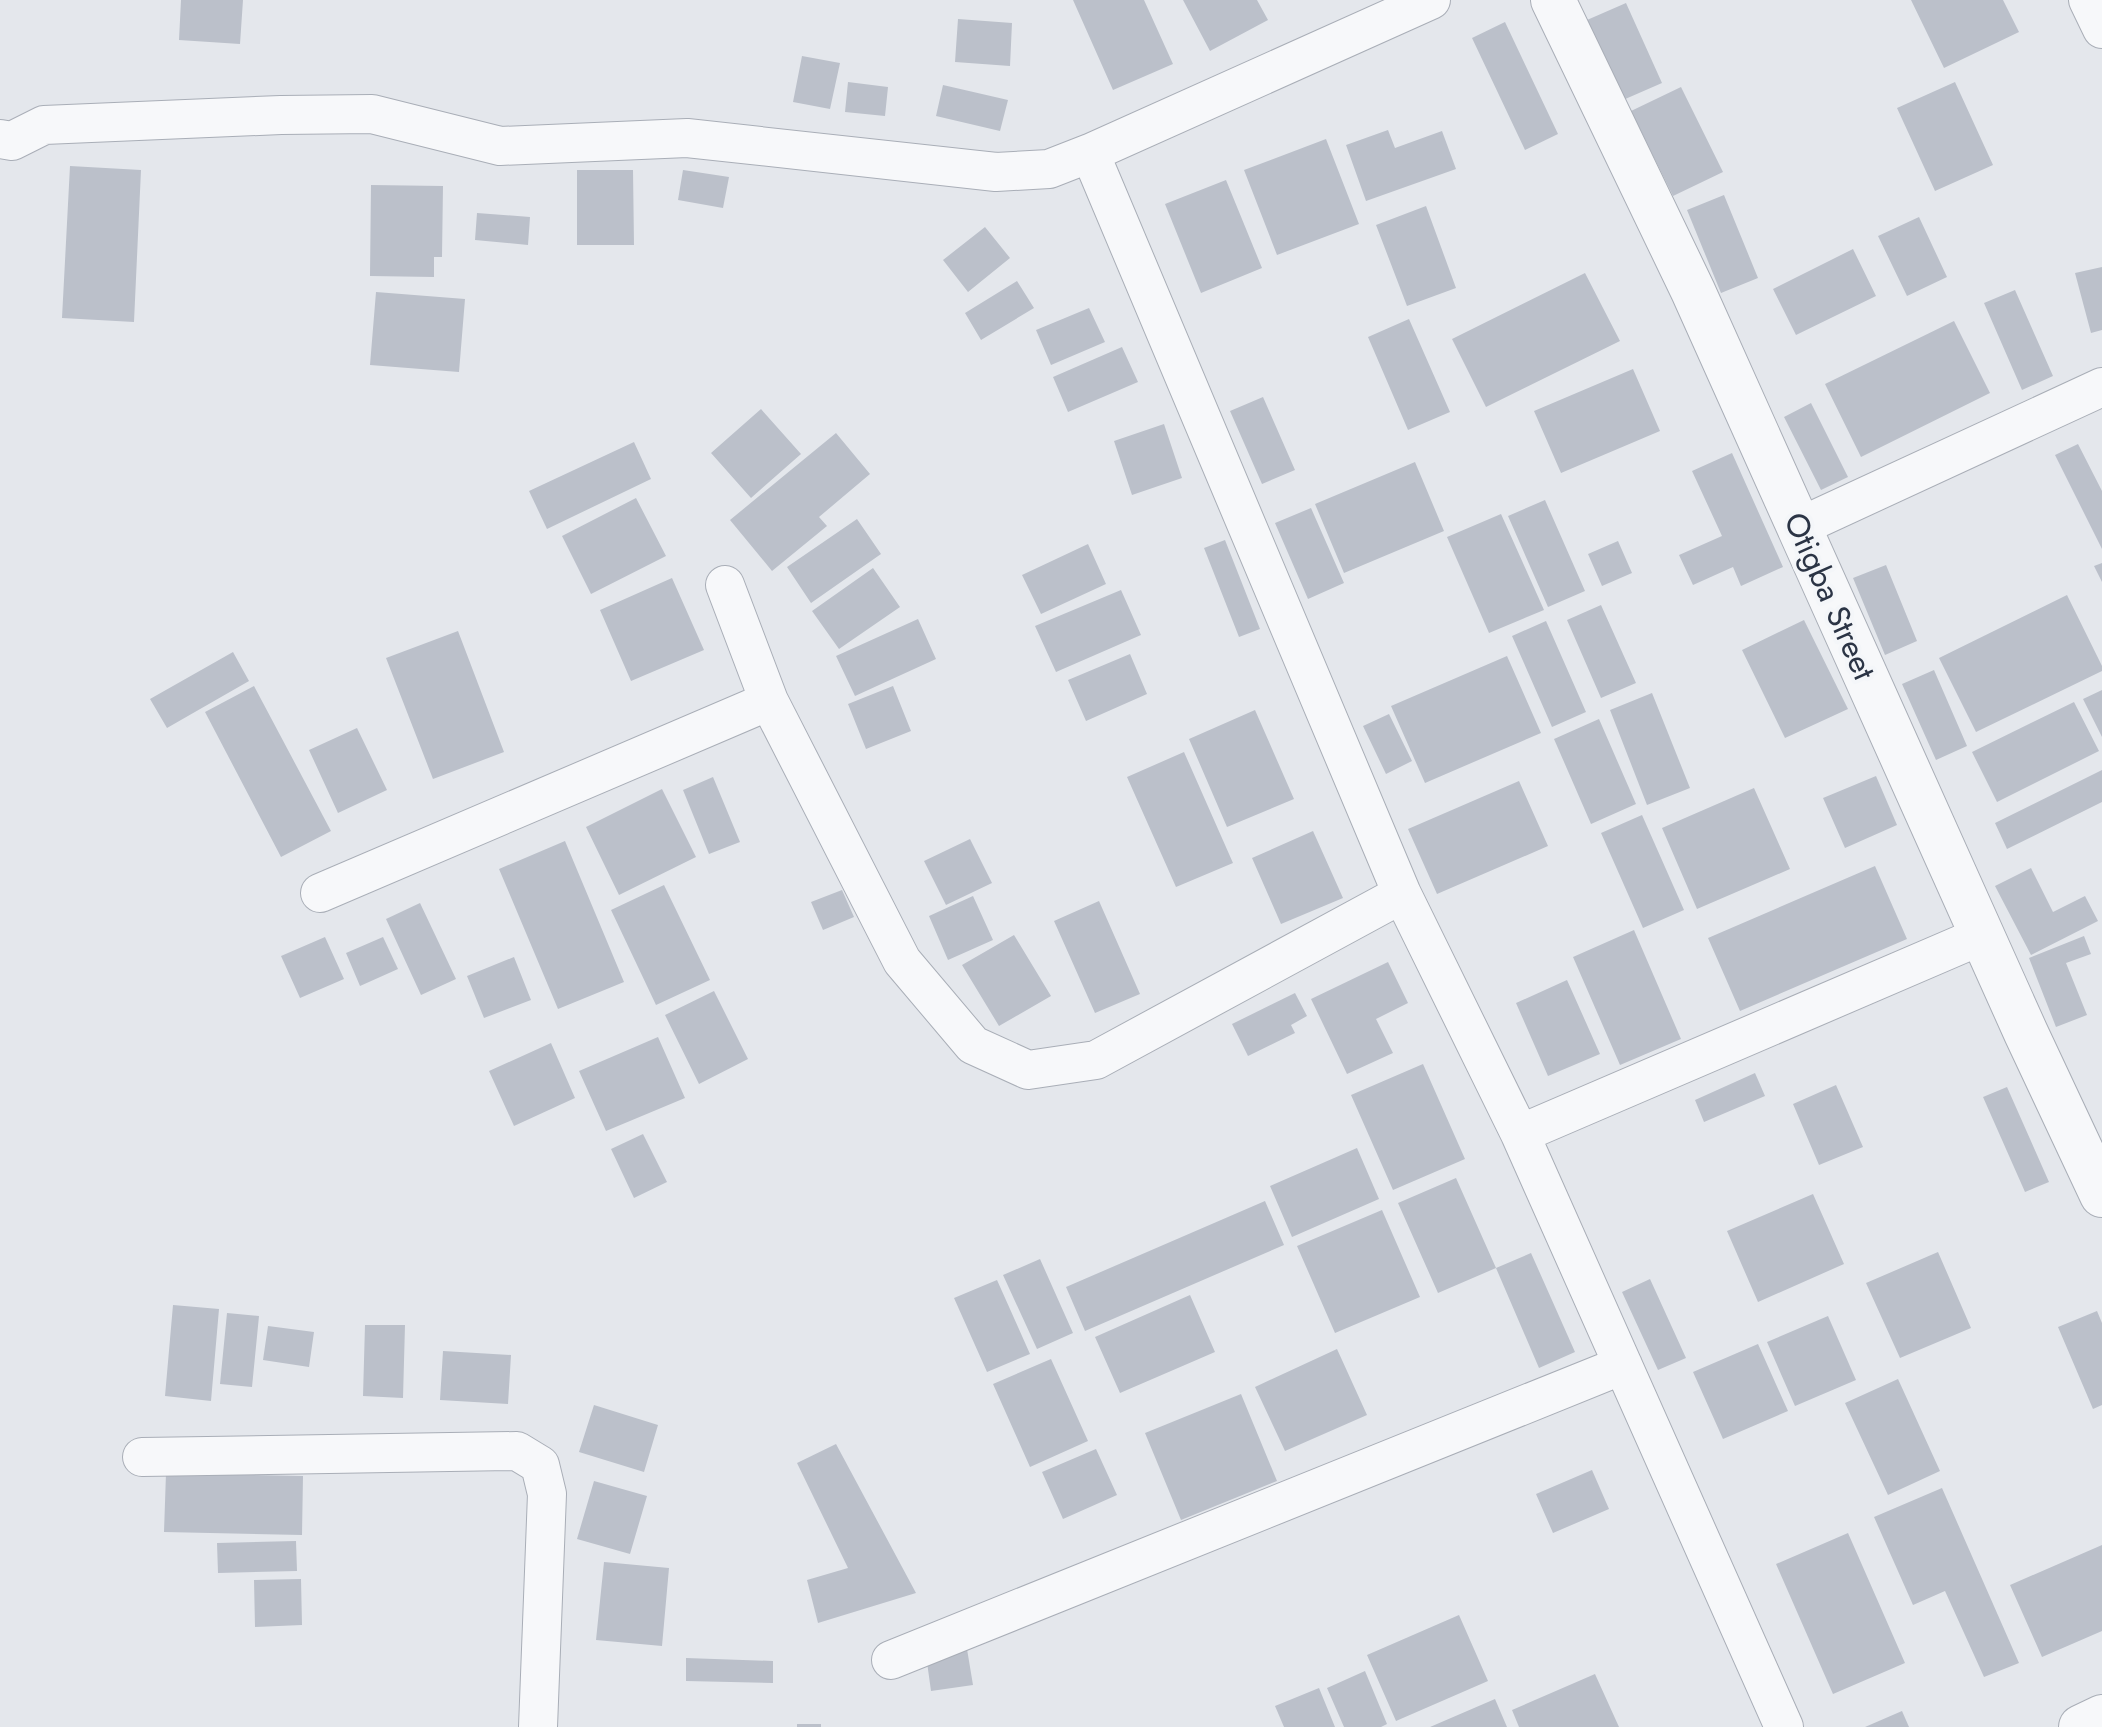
<svg xmlns="http://www.w3.org/2000/svg" width="2102" height="1727" font-family="Jost,sans-serif">
<style>
.building{fill:#bbc0ca}
.lines{fill:none;stroke-linecap:round;stroke-linejoin:round}
.minor-casing{stroke:#a9aeb7;stroke-width:40}
.tertiary-casing{stroke:#a9aeb7;stroke-width:46}
.minor{stroke:#f7f8fa;stroke-width:38}
.tertiary{stroke:#f7f8fa;stroke-width:44}
.labels{text-anchor:middle;stroke-width:8;stroke-linejoin:round;paint-order:stroke}
.street-label{font-size:32px;fill:#2b3445;stroke:#f4f6f9}
</style>
<rect width="100%" height="100%" fill="#e4e7ec"/>
<path class="building" d="M181 0H243L240 44 179 40Z
M1073 0H1144L1173 64 1113 90Z
M1183 0H1257L1268 20 1210 51Z
M1911 0H2003L2019 32 1944 68Z
M1626 3 1662 83 1623 100 1587 20Z
M958 19 1012 23 1010 66 955 62Z
M1505 22 1558 134 1525 150 1472 38Z
M802 56 840 63 830 109 793 102Z
M848 82 888 87 885 116 845 112Z
M1955 82 1993 165 1935 191 1897 108Z
M943 85 1008 100 1000 131 936 116Z
M1681 87 1723 172 1673 196 1631 111Z
M1388 130 1395 148 1442 131 1456 169 1366 201 1346 145Z
M1326 139 1359 224 1277 255 1244 170Z
M70 166 141 170 134 322 62 318Z
M577 170H633L634 245H577Z
M683 170 729 177 723 208 678 200Z
M1226 180 1262 268 1201 293 1165 204Z
M371 185 443 186 442 257H434V277L370 276Z
M1724 195 1758 278 1721 293 1687 210Z
M1426 206 1456 288 1407 306 1376 225Z
M477 213 530 217 528 245 475 240Z
M1919 217 1947 277 1907 296 1878 236Z
M985 227 1010 258 968 292 943 260Z
M1853 249 1876 296 1796 335 1773 289Z
M2102 267V330L2091 333 2075 273Z
M1585 273 1620 341 1486 407 1452 339Z
M1017 281 1034 308 981 340 965 313Z
M2015 290 2053 376 2022 390 1984 303Z
M376 292 465 299 459 372 370 365Z
M1089 308 1105 342 1051 365 1036 330Z
M1409 319 1450 412 1408 430 1368 337Z
M1954 321 1990 393 1861 457 1825 384Z
M1122 347 1138 382 1068 412 1053 377Z
M1633 369 1660 431 1561 473 1534 411Z
M1263 397 1295 470 1262 484 1230 411Z
M1811 403 1848 477 1821 490 1784 417Z
M761 409 801 454 751 498 711 453Z
M1164 424 1182 478 1132 495 1114 441Z
M836 433 870 474 819 517 827 526 772 571 730 520Z
M634 442 651 479 547 529 529 491Z
M2078 444 2102 491V549L2055 455Z
M1732 453 1783 567 1741 586 1733 567 1693 585 1679 555 1722 536 1692 471Z
M1415 462 1444 531 1344 573 1315 504Z
M636 498 666 556 591 594 562 536Z
M1545 500 1585 591 1548 607 1508 516Z
M1311 508 1344 583 1308 599 1275 523Z
M1501 514 1544 610 1489 633 1447 537Z
M857 519 881 554 811 603 787 567Z
M1225 540 1260 629 1239 637 1204 548Z
M1618 541 1632 573 1602 586 1588 554Z
M1088 544 1106 584 1041 614 1022 575Z
M2102 563V582L2094 566Z
M1886 565 1917 641 1885 655 1853 578Z
M873 568 900 607 839 649 812 611Z
M672 578 704 650 631 681 600 610Z
M1121 590 1141 635 1056 672 1035 626Z
M2067 595 2102 666V671L1976 732 1939 658Z
M1601 605 1636 683 1601 698 1567 620Z
M918 619 936 659 855 696 836 656Z
M1804 620 1848 709 1785 738 1742 650Z
M1546 621 1586 712 1552 727 1512 636Z
M458 631 504 752 433 779 386 658Z
M233 652 249 681 167 728 150 699Z
M1130 654 1147 694 1086 721 1068 680Z
M1507 656 1541 733 1425 783 1391 706Z
M1934 670 1967 746 1936 760 1902 684Z
M254 686 331 831 281 857 205 712Z
M893 686 911 731 866 749 848 704Z
M2102 690V737L2083 699Z
M1652 693 1690 788 1647 805 1610 710Z
M2074 702 2099 751 1997 802 1972 752Z
M1255 710 1294 799 1227 827 1189 739Z
M1389 714 1412 761 1386 774 1363 726Z
M1599 719 1636 804 1591 824 1554 739Z
M357 728 387 790 338 813 309 750Z
M1184 752 1233 863 1176 887 1127 777Z
M2102 770V802L2007 849 1995 823Z
M1876 776 1897 825 1845 848 1823 798Z
M713 777 740 842 709 854 683 790Z
M1519 781 1548 846 1437 894 1408 829Z
M1754 788 1790 869 1697 909 1662 828Z
M662 789 696 857 619 895 586 827Z
M1642 815 1684 910 1643 928 1601 833Z
M1313 831 1343 898 1281 924 1252 858Z
M970 839 992 883 946 905 924 861Z
M565 841 624 982 558 1009 499 869Z
M1875 866 1907 939 1740 1011 1708 938Z
M2031 868 2053 912 2085 896 2098 921 2031 955 1995 886Z
M664 885 710 980 656 1005 611 910Z
M842 890 854 917 823 930 811 902Z
M973 896 993 940 948 960 929 916Z
M1099 901 1140 994 1095 1013 1054 921Z
M420 903 456 979 421 995 386 919Z
M1634 930 1681 1039 1620 1065 1573 957Z
M1014 935 1051 996 999 1026 962 965Z
M2084 936 2091 954 2066 963 2087 1015 2056 1027 2029 958Z
M325 937 344 979 300 998 281 956Z
M383 937 398 969 360 986 346 953Z
M514 957 531 1000 484 1018 467 976Z
M1388 962 1408 1003 1376 1019 1393 1053 1347 1074 1311 999Z
M1567 980 1600 1054 1548 1076 1516 1003Z
M714 991 748 1059 699 1084 665 1015Z
M1295 993 1307 1016 1291 1025 1295 1033 1248 1056 1232 1024Z
M658 1037 685 1098 606 1131 579 1071Z
M551 1043 575 1098 514 1126 489 1071Z
M1423 1064 1465 1159 1393 1190 1351 1095Z
M1755 1073 1765 1096 1704 1122 1695 1100Z
M1836 1085 1863 1147 1819 1165 1793 1104Z
M2007 1087 2049 1182 2025 1192 1983 1097Z
M643 1134 667 1182 634 1198 611 1149Z
M1357 1148 1379 1199 1292 1237 1270 1186Z
M1456 1178 1496 1268 1531 1253 1575 1352 1539 1368 1496 1268 1438 1293 1398 1203Z
M1813 1194 1844 1264 1758 1302 1727 1231Z
M1265 1201 1284 1245 1085 1331 1066 1287Z
M1382 1210 1420 1297 1335 1333 1297 1246Z
M1938 1252 1971 1328 1900 1358 1866 1283Z
M1040 1259 1073 1333 1037 1349 1003 1275Z
M1650 1279 1686 1358 1658 1370 1622 1292Z
M997 1280 1030 1354 987 1372 954 1298Z
M1190 1295 1215 1352 1120 1393 1095 1337Z
M173 1305 219 1309 211 1401 165 1396Z
M2097 1311 2102 1323V1405L2093 1409 2058 1327Z
M227 1313 259 1316 252 1387 220 1384Z
M1828 1316 1856 1380 1795 1406 1767 1342Z
M365 1325H405L403 1398 363 1396Z
M268 1326 314 1332 309 1367 263 1360Z
M1758 1344 1788 1411 1723 1439 1693 1372Z
M1337 1349 1367 1415 1285 1451 1255 1387Z
M443 1351 511 1355 508 1404 440 1400Z
M1051 1359 1088 1441 1030 1467 993 1384Z
M1898 1379 1940 1471 1888 1495 1845 1403Z
M1241 1394 1277 1481 1181 1520 1145 1433Z
M594 1405 658 1425 644 1472 579 1452Z
M836 1444 916 1593 818 1623 807 1580 848 1568 797 1463Z
M1096 1449 1117 1495 1063 1519 1042 1472Z
M1592 1470 1609 1509 1553 1533 1536 1494Z
M166 1473 303 1476 302 1535 164 1532Z
M594 1481 647 1496 630 1554 577 1539Z
M1942 1488 2019 1663 1984 1677 1945 1591 1913 1605 1874 1517Z
M1848 1533 1905 1663 1833 1694 1776 1564Z
M296 1541 297 1571 218 1573 217 1543Z
M2102 1545V1631L2042 1657 2010 1585Z
M604 1562 669 1568 662 1646 596 1640Z
M301 1579 302 1625 255 1627 254 1580Z
M1459 1615 1488 1681 1396 1721 1367 1655Z
M967 1649 973 1685 931 1691 926 1655Z
M686 1658 773 1661V1683L686 1681Z
M1365 1671 1387 1724 1381 1727H1344L1327 1688Z
M1595 1674 1619 1727H1519L1512 1710Z
M1319 1688 1335 1727H1284L1275 1706Z
M1495 1699 1507 1727H1430Z
M1902 1711 1909 1727H1865Z
M797 1724H821V1727H797Z"/>
<g class="lines">
<defs>
<path id="minor" d="M2088 0 2102 29
M0 139 12 141 44 125 281 115 372 114 500 146 687 138 996 172 1049 169 1090 153 1431 0
M1090 153 1402 894 1520 1134 1784 1727
M1799 527 2102 387
M725 585 769 701 902 961 973 1045 1028 1070 1096 1060 1402 894
M320 893 769 701
M1520 1134 1983 935
M142 1457 517 1451 540 1465 547 1494 538 1727
M891 1660 1623 1365"/>
<path id="tertiary" d="M1553 0 1693 291 2026 1033 2102 1195
M2081 1727 2102 1717"/>
</defs>
<use href="#minor" class="minor-casing"/>
<use href="#tertiary" class="tertiary-casing"/>
<use href="#minor" class="minor"/>
<use href="#tertiary" class="tertiary"/>
</g>
<g class="labels">
<g class="street-label">
<text transform="translate(1830 596) rotate(66)" y="11">Otigba Street</text>
</g>
</g>
</svg>
